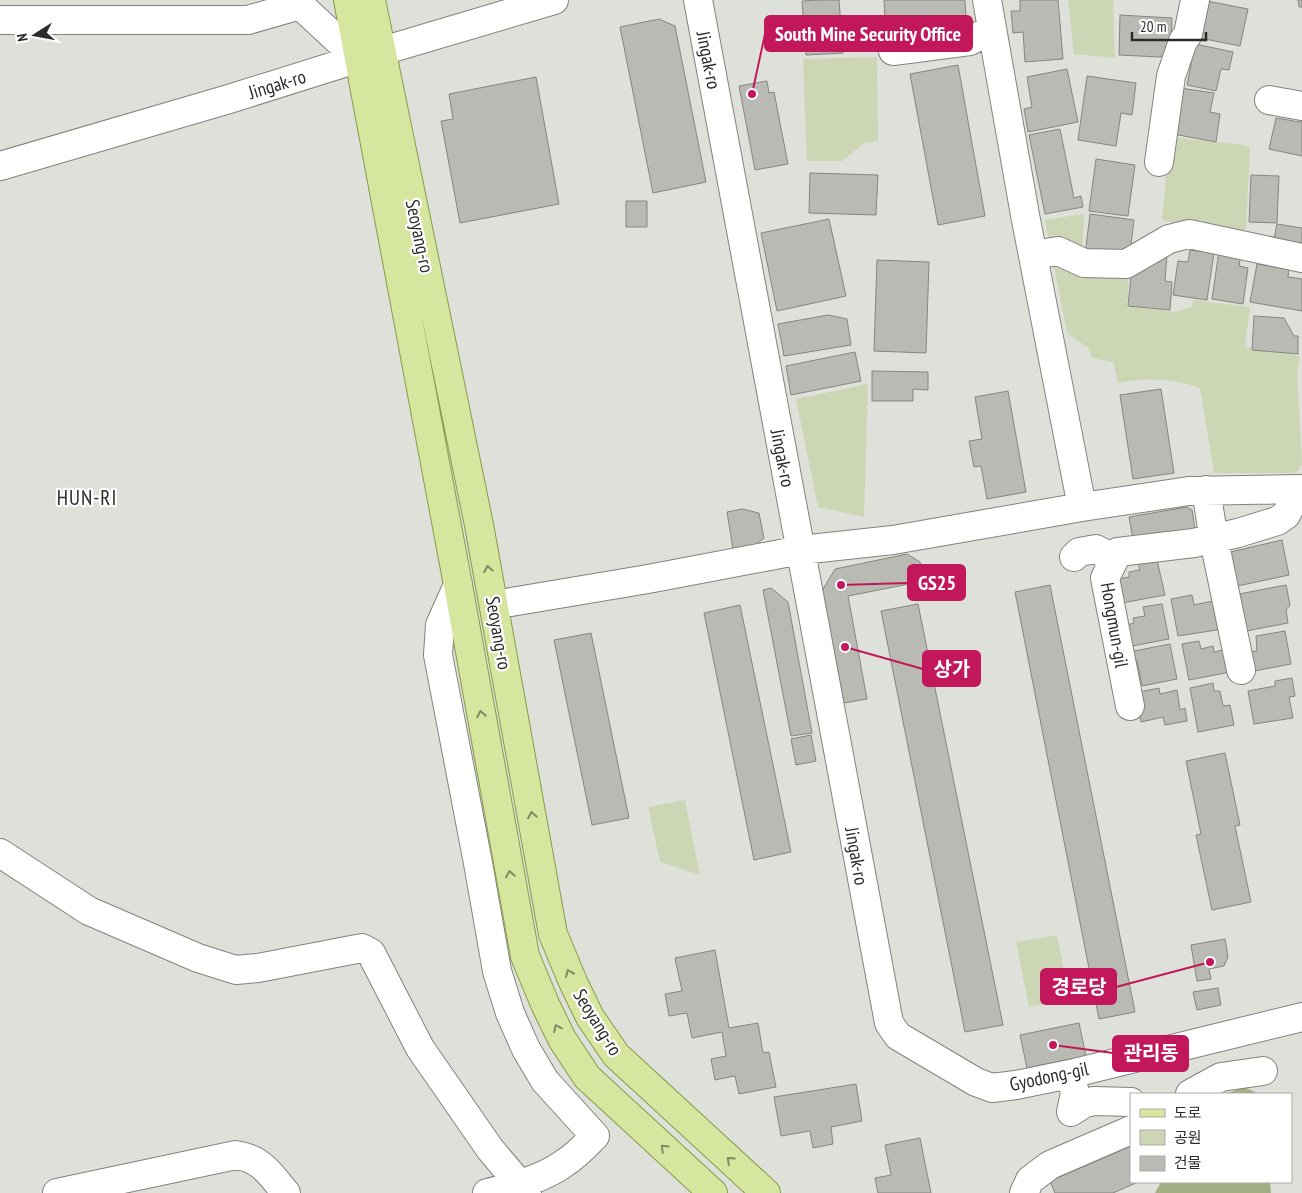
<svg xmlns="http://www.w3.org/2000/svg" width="1302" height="1193" font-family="'PT Sans Narrow','Noto Sans KR',sans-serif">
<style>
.green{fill:#ccd6b5}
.forest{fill:#a3af82}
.building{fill:#b8bab3;stroke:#84867f}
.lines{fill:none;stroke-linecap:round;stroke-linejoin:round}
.minor-casing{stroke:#81837d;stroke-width:30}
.major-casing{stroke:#889a4b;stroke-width:30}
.minor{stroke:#fff;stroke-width:28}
.major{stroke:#d6e69e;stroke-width:28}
.oneway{stroke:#818964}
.labels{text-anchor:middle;stroke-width:4.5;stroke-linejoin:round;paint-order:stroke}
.street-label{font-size:19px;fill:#2c2c2a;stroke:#fff}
.quarter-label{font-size:21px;letter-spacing:1px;fill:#2c2c2a;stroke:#fff}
.leader{fill:none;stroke:#c2185b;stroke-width:2}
.callout-dot{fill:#c2185b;stroke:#fff;stroke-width:2}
.callout{fill:#c2185b;stroke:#c2185b;stroke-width:2}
.callout-label{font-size:20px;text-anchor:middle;font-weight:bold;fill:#fff}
</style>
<rect width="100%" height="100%" fill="#dee1d9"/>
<path class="green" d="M1068 0H1113L1115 58 1074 54Z
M877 57 878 141 864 143 842 161H807L803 59Z
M1170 137 1245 145 1250 148 1246 229 1235 236 1162 220Z
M1084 214 1082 258 1130 260 1127 306 1173 312 1192 307 1193 300 1250 307 1245 347 1300 356 1297 374 1302 464 1297 471 1293 473H1214L1200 388C1174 379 1145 377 1118 383L1113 362 1092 358 1088 348 1067 333 1045 220Z
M868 384 864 517 818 507 796 399Z
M685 800 700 875 660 862 648 807Z
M1057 935 1070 999 1029 1007 1016 942Z"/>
<path class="forest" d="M1244 1087 1259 1094H1226Z
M1161 1182H1270L1271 1193H1155Z"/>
<path class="building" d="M820 0H839L843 53 806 55 802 1Z
M884 0H965L967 33 886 38Z
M1020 0H1058L1063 59 1025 62 1023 32 1013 33 1011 11H1020Z
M1202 0 1248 9 1240 46 1195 37Z
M1298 0H1302V7H1299Z
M1120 15 1172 18 1171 52 1160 57 1119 55Z
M659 19 675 26 706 182 653 193 620 27Z
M1195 44 1233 52 1229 70 1221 69 1216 91 1187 85Z
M958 65 985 216 938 225 910 74Z
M1067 69 1078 122 1028 132 1024 109 1032 107 1027 77Z
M1087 76 1136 83 1132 115 1121 113 1116 146 1078 140Z
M536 77 559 204 460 223 441 121 453 119 449 94Z
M767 81 769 93 774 92 788 164 755 170 739 86Z
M1180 88 1214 93 1210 112 1220 114 1216 142 1173 134Z
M1302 113V156L1269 149 1276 118 1300 122Z
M1060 129 1074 198 1081 196 1083 207 1045 214 1029 135Z
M1096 159 1135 165 1128 216 1089 211Z
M810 173 878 175 876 215 809 213Z
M1251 175 1279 176 1277 223 1249 222Z
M626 201H647V227H626Z
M1090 214 1134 220 1129 261 1085 255Z
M829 219 846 296 777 311 761 233Z
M1277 224 1302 228V249L1273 245Z
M1190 250 1214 253 1207 300 1173 295 1178 261 1188 262Z
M1219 251 1241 254 1239 266 1248 268 1243 304 1212 299Z
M1167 254 1165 281 1172 282 1170 310 1128 306 1132 266Z
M877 260 929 262 926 353 874 351Z
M1257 264 1289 269 1288 277 1302 279V311L1250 302Z
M828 315 847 319 851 345 784 356 778 324Z
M1254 316 1284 318 1294 336H1298V354L1252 350Z
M855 352 861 381 791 395 786 366Z
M872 371 928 372V390L913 389V401H872Z
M1161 389 1174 473 1133 479 1120 395Z
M1008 391 1026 492 987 499 981 466 974 467 969 441 982 439 975 397Z
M1187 507 1192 510 1196 535 1134 545 1129 517Z
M742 509 759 513 764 538 754 546 733 549 727 512Z
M1282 540 1289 575 1233 587 1226 553Z
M907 554 920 562 924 581 848 596 867 699 844 703 822 591 835 569Z
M1157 560 1165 595 1122 603 1117 579 1129 577V572L1140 570 1138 563Z
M1050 585 1135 1012 1099 1019 1015 592Z
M1286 585 1290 605 1286 610 1288 623 1241 632 1234 595Z
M771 588 788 602 812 733 791 736 763 590Z
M1192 595 1194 605 1218 600 1223 629 1178 636 1171 599Z
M918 604 1003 1025 965 1032 881 611Z
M1162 604 1169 639 1127 647 1123 626 1134 623 1133 618 1145 616 1143 607Z
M740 605 791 852 754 860 704 613Z
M1285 631 1291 664 1249 672V652L1257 651 1256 636Z
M591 633 629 818 592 825 554 640Z
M1199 641 1201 649 1213 646 1214 652 1227 649 1230 672 1189 680 1182 644Z
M1170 644 1177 679 1142 686 1137 660 1132 661 1129 652Z
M1292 678 1295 696 1289 697 1293 718 1254 724 1248 691 1275 686V681Z
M1213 683 1214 691H1220L1223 706 1230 705 1234 725 1198 732 1190 688Z
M1159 688 1160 694 1177 690 1180 710 1185 708 1187 721 1165 725 1163 717 1141 722 1138 709 1139 692Z
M811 735 816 761 796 765 791 739Z
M1225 753 1240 825 1235 826 1251 902 1212 910 1196 835 1201 834 1186 761Z
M1225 939 1228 957 1224 966 1209 969 1211 979 1197 981 1191 945Z
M715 950 729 1028 758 1023 763 1053 769 1052 776 1087 739 1094 735 1076 715 1080 711 1059 726 1056 722 1032 692 1038 687 1013 669 1016 665 994 682 991 675 958Z
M1218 988 1221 1005 1197 1010 1193 992Z
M1079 1023 1086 1056 1027 1068 1020 1035Z
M856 1084 862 1121 831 1127 833 1144 813 1148 810 1131 781 1136 774 1097Z
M920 1138 931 1193H878L875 1178 891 1175 885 1145Z
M1131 1146V1182H1138L1113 1193H1055L1050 1181Z"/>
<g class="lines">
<defs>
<path id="minor" d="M698 0 889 1023 898 1036 976 1082 992 1088 1016 1085 1070 1074 1302 1017
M987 0 1025 215 1082 507
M0 20H248L300 5 358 59
M893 51 970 41 992 29
M1269 100 1302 106
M1159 162 1171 76 1183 41 1188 34 1195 0
M0 166 229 99 382 51 554 0
M1033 255 1058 251 1084 263 1126 264 1169 239 1189 234 1302 258
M1206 490 1214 540 1241 670
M1074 557 1079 552 1096 549 1114 559
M458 585 440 625 438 655 478 863 497 971 510 1013 526 1049 545 1081 595 1136C586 1145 577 1155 566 1162 543 1179 515 1186 487 1193
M511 602 648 579 801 550 893 540 1082 507 1189 491 1302 489
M1130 706 1105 578 1118 552 1194 543 1238 533 1277 521 1286 515 1293 501 1302 495
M0 853 89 911 198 958 236 970 258 968 362 948 371 953 420 1048 490 1149 527 1193
M1070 1074 1075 1093 1071 1112 1085 1103 1094 1101 1131 1102
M1190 1094 1221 1077 1263 1071
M57 1193 236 1155C262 1159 270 1174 286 1193
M1024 1193 1030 1180 1050 1165 1131 1130"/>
<path id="major" d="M348 0 458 585 525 956 545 1004 562 1039 587 1077 713 1193
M371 0 479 525 553 934 573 982 590 1017 616 1055 766 1193"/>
</defs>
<use href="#minor" class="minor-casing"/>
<use href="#major" class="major-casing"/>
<use href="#minor" class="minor"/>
<use href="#major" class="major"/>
</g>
<defs><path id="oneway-chevron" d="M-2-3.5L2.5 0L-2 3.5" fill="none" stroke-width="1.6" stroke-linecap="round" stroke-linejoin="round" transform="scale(1.25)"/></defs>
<g class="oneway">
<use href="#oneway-chevron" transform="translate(488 569) rotate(-101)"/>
<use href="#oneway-chevron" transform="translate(481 714) rotate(-100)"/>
<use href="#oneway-chevron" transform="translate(532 815) rotate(-100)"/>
<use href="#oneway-chevron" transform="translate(510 874) rotate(-100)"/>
<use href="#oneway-chevron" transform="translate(569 973) rotate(-112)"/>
<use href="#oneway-chevron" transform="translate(557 1028) rotate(-116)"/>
<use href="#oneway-chevron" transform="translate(664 1148) rotate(-137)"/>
<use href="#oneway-chevron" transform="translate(730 1160) rotate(-138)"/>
</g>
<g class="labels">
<g class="street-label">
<text transform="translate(709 60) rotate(79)" y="7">Jingak-ro</text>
<text transform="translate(277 84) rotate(-17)" y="7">Jingak-ro</text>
<text transform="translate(420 236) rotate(78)" y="7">Seoyang-ro</text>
<text transform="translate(783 458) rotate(79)" y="7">Jingak-ro</text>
<text transform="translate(1115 625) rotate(80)" y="7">Hongmun-gil</text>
<text transform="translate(499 633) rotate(80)" y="7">Seoyang-ro</text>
<text transform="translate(857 856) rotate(80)" y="7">Jingak-ro</text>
<text transform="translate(598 1022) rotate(58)" y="7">Seoyang-ro</text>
<text transform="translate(1049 1076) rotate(-12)" y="7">Gyodong-gil</text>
</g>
<g class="quarter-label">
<text x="87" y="505">HUN-RI</text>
</g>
</g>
<path class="leader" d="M752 94L765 34M841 585L908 583M845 647L923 669M1210 962L1116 987M1053 1045L1113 1053"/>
<g class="callout-dot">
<circle cx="752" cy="94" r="5"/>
<circle cx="841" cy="585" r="5"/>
<circle cx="845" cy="647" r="5"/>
<circle cx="1210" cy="962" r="5"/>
<circle cx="1053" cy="1045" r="5"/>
</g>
<g class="callout">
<rect x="765" y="16" width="207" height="35" rx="5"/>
<rect x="908" y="565" width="57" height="35" rx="5"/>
<rect x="923" y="651" width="57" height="35" rx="5"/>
<rect x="1041" y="969" width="75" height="35" rx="5"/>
<rect x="1113" y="1036" width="75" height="35" rx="5"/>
</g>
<g class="callout-label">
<text x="868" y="41">South Mine Security Office</text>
<text x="937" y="590">GS25</text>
<text x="952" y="676">상가</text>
<text x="1079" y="994">경로당</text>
<text x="1151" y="1060">관리동</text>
</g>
<rect x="1130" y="1093" width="162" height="90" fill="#ffffff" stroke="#ababaa"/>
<rect x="1140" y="1109" width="25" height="8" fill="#d6e69e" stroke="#ababaa"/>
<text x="1174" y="1118" font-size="15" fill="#2c2c2a">도로</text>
<rect x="1140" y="1130" width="25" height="15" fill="#ccd6b5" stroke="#ababaa"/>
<text x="1174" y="1143" font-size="15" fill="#2c2c2a">공원</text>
<rect x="1140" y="1156" width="25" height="15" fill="#b8bab3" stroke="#ababaa"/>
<text x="1174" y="1168" font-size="15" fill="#2c2c2a">건물</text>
<g transform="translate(35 35) rotate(259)" stroke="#ffffff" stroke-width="4" paint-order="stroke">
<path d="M0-4L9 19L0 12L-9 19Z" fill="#2c2c2a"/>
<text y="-8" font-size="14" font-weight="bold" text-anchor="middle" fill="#2c2c2a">N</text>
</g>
<path d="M1132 32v8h74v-8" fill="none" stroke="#2c2c2a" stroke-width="2.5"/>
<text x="1140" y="32" font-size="15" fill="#2c2c2a" stroke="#ffffff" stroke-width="4" paint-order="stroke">20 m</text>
</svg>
